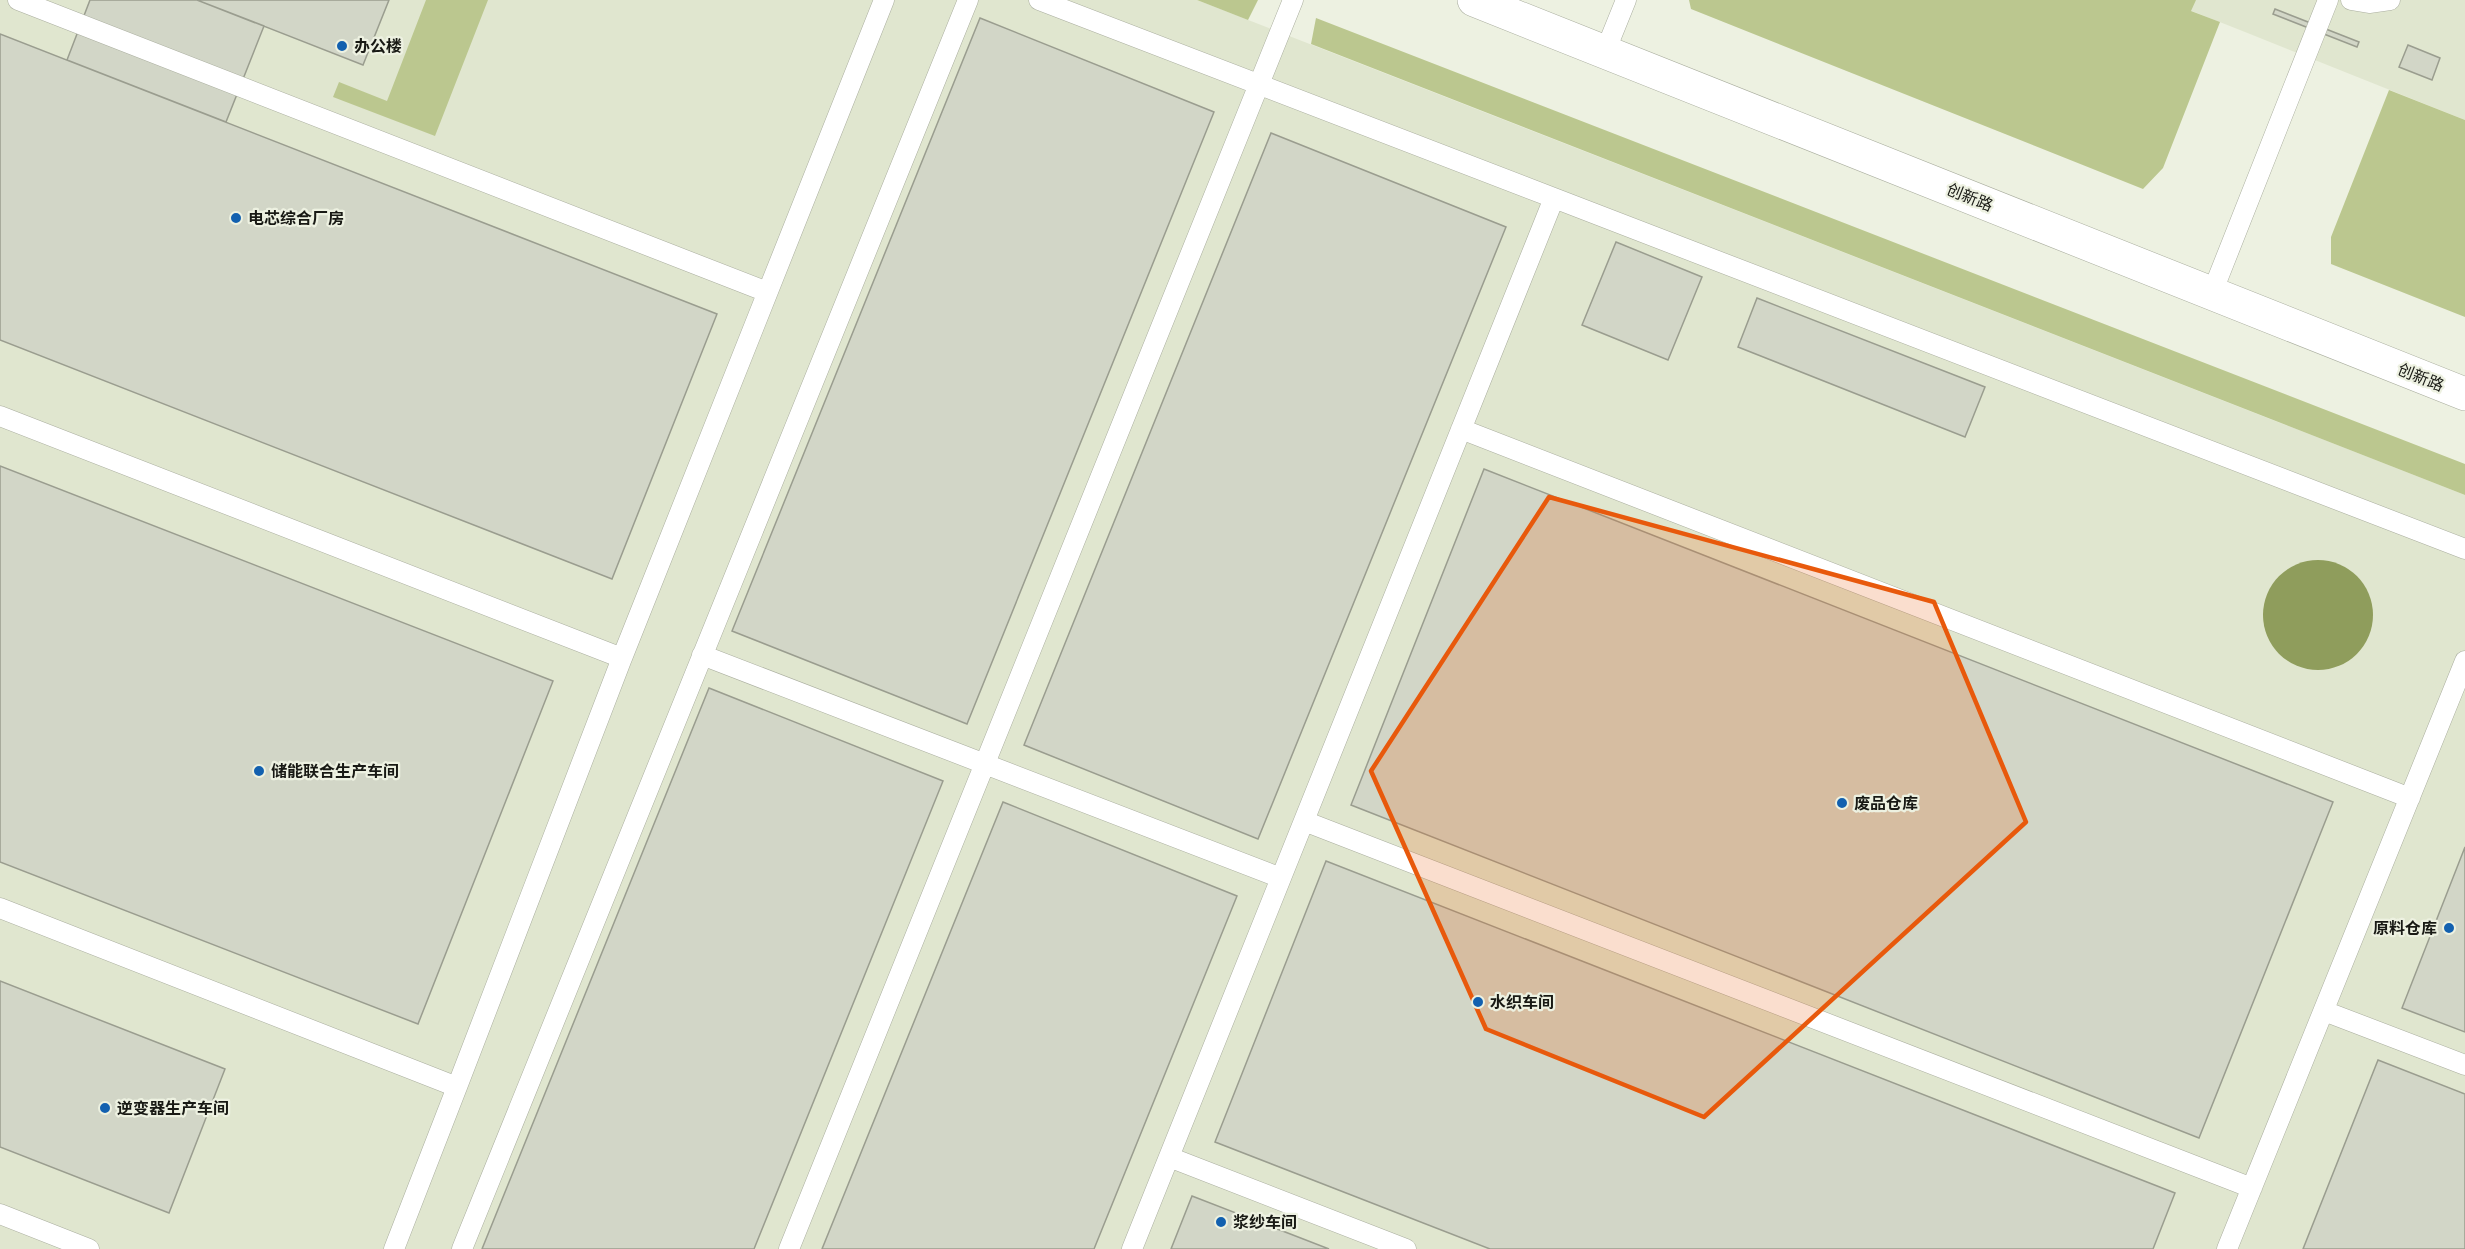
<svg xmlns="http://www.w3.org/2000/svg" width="2465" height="1249" font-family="Cabin,'Noto Sans SC',sans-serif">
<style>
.built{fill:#e0e6cf}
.green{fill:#bbc78f}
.water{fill:#8f9d5c}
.building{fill:#d2d6c7;stroke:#9a9d8f;stroke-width:1.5}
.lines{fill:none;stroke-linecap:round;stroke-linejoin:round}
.lane-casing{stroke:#aaae9f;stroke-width:21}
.secondary-casing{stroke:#aaae9f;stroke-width:34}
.lane{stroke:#fff;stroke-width:20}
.secondary{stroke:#fff;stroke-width:33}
.marked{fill:#e8590c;fill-opacity:0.2;stroke:#e8590c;stroke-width:4.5;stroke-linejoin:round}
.poi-dot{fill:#1260af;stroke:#edf1e1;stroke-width:2}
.labels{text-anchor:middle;stroke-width:4.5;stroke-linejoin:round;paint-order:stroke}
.poi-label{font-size:16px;font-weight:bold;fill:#181914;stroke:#edf1e1;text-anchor:start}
.street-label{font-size:16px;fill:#181914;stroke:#edf1e1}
</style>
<rect width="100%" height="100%" fill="#edf1e1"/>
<path class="built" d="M0 0H1197L2465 495V1249H0Z
M2164 0H2465V120L2245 32Z"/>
<path class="green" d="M426 0H488L435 136 333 97 339 82 387 101Z
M1197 0H1258L1248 20Z
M1689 0H2196L2191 11 2220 22 2163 168 2143 189 1691 9Z
M1316 18 2465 464V495L1311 44Z
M2389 90 2465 120V317L2331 264V237Z"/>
<path class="water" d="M2263 615a55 55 0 1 1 110 0a55 55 0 1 1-110 0Z"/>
<path class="building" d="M90 0H197L264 26 226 122 67 60Z
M197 0H389L363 65Z
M2275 9 2359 42 2357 47 2273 14Z
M980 18 1214 112 967 724 732 631Z
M0 34 717 314 612 579 0 340Z
M2408 45 2440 58 2432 80 2399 67Z
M1271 133 1506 227 1258 839 1024 745Z
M1616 242 1702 277 1668 360 1582 325Z
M1757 298 1985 387 1965 437 1738 347Z
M0 466 553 681 418 1024 0 862Z
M1484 469 2333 802 2199 1138 1351 805Z
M709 688 943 781 754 1249H482Z
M1003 802 1237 896 1094 1249H822Z
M2465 847V1032L2402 1008Z
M1326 861 2175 1193 2153 1249H1490L1215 1142Z
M0 981 225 1069 169 1213 0 1147Z
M2378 1060 2465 1094V1249H2303Z
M1192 1196 1329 1249H1171Z"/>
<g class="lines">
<defs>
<path id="lane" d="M18 0 767 292
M1039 0 1554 198 1132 1249
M2351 0 2369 3 2390 0
M1605 52 1626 0
M1554 198 2465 549
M2212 293 2328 0
M0 416 622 658 884 0
M1461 429 2410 798
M702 655 1281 878
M1304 821 2252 1188
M0 908 457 1087 622 658
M2324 1011 2465 1065
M1169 1157 1406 1249
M0 1214 89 1249
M394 1249 457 1087
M462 1249 968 0
M789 1249 1293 0
M2227 1249 2465 661"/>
<path id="secondary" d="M1474 0 2465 394"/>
</defs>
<use href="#lane" class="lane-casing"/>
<use href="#secondary" class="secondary-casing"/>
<use href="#lane" class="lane"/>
<use href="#secondary" class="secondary"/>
</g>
<path class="marked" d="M1549 497 1934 602 2026 822 1704 1117 1486 1029 1371 771Z"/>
<g class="poi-dot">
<circle cx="342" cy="46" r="6"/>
<circle cx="236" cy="218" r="6"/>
<circle cx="259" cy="771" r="6"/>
<circle cx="1842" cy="803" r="6"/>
<circle cx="2449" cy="928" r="6"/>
<circle cx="1478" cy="1002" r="6"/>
<circle cx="105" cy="1108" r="6"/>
<circle cx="1221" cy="1222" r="6"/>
</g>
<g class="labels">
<g class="poi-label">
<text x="354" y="52">办公楼</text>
<text x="248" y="224">电芯综合厂房</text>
<text x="271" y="777">储能联合生产车间</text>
<text x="1854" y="809">废品仓库</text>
<text x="2437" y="934" text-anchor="end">原料仓库</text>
<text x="1490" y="1008">水织车间</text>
<text x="117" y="1114">逆变器生产车间</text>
<text x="1233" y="1228">浆纱车间</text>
</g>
<g class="street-label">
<text transform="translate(1970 197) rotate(22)" y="6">创新路</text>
<text transform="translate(2421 377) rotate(22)" y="6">创新路</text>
</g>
</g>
</svg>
